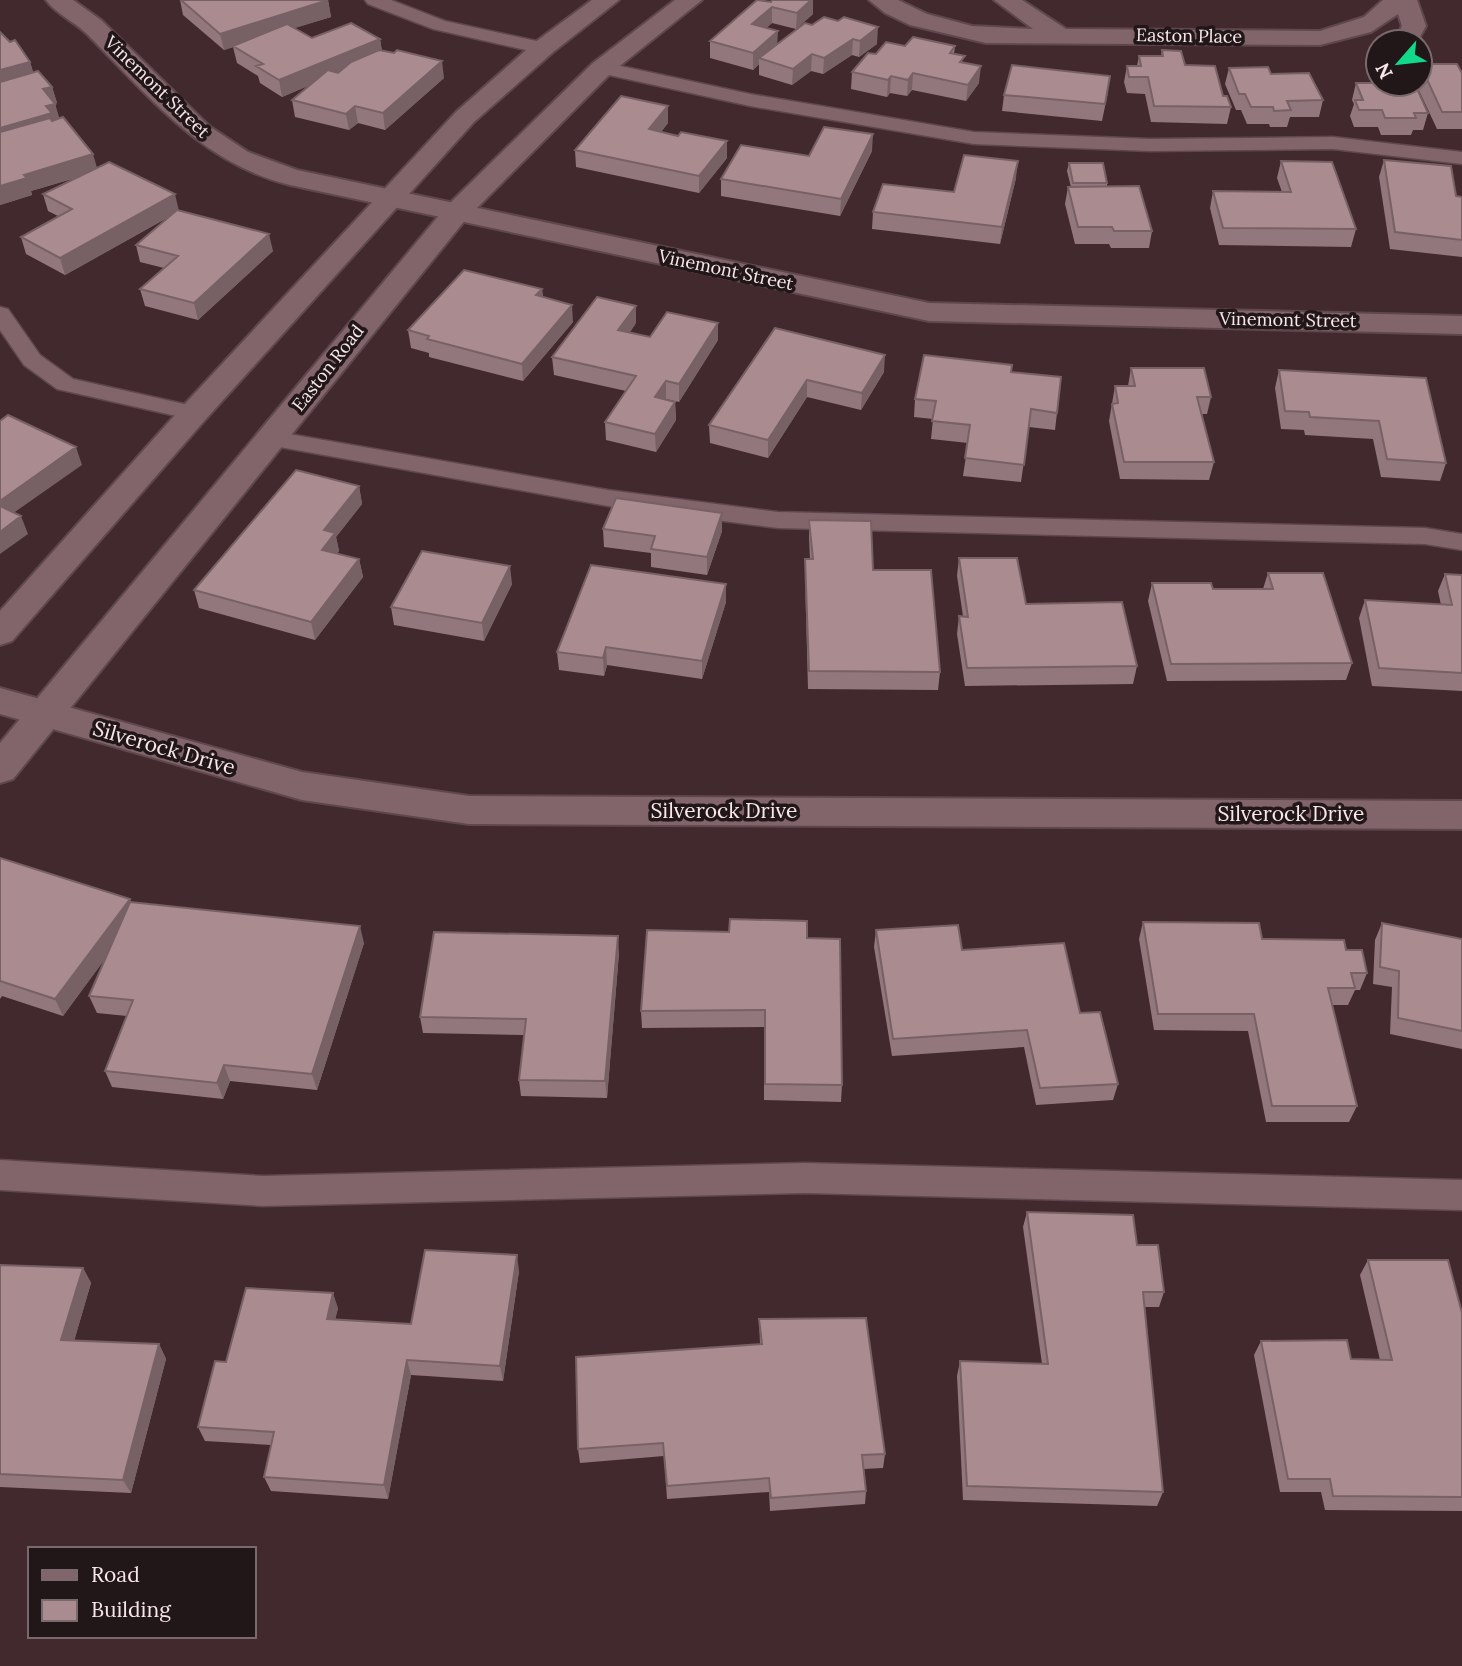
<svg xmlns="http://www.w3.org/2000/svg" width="1462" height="1666" font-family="Lora,serif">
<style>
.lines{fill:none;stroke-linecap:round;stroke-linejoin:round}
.service-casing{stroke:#5e484d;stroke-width:3}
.minor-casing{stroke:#5e484d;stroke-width:4}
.secondary-casing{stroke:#5e484d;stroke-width:4}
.service{fill:#82656a;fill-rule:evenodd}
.minor{fill:#82656a;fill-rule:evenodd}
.secondary{fill:#82656a;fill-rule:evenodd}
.wall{fill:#92787c}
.shaded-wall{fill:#776165}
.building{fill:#aa8b90;stroke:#776165;stroke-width:2}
.labels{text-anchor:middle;stroke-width:7;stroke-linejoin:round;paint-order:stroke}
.far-street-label{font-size:18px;fill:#f8e6e9;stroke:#211618}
.street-label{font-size:21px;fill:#f8e6e9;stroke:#211618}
</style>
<rect width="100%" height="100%" fill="#42292e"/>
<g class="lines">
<defs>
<path id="service" d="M365 0H391L445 21 550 44 553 48 543 54 433 29 368 4Z
M602 62 750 94 974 132 1150 139 1333 137 1462 152V164L1333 149 1150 151 974 144 750 106 595 72 592 68Z
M0 307 8 309 40 355 73 379 202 408 206 413 202 418 194 420 57 389 24 365 0 330Z
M272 431 608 490 778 512 1425 528 1462 534V550L1425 544 778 528 608 506 263 444 260 439 263 434Z
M0 1160 263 1176 805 1163 1462 1180V1210L805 1193 263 1206 0 1190Z"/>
<path id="minor" d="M46 0H73L101 20 209 126 248 152 297 170 929 303 1462 316V334L929 321 290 185C201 163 149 96 87 34 75 22 56 14 46 0Z
M869 0H898L927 14 972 26 1033 29 994 0H1022L1066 29 1320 31 1364 17 1383 0H1417L1426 26 1417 42H1381L1384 37 1399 32 1402 26 1398 14 1371 32 1320 45 986 43 910 25 885 13Z
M0 688 302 772 469 796 1462 801V829L469 824 302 800 0 714Z"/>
<path id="secondary" d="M592 0H619L552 53 474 122 205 420 12 641 0 645V611L183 406 456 112 534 43Z
M675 0H702L611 73 466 219 13 779 0 783V743L446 207 593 63Z"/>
</defs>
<use href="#service" class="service-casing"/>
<use href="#minor" class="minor-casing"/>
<use href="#secondary" class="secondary-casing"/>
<use href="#service" class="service"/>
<use href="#minor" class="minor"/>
<use href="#secondary" class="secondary"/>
</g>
<path class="wall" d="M180 0H328L331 17 294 28 312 38 380 39 382 51 444 78 385 130 358 123 349 130 295 117 292 100 310 85 282 97 260 83 258 76 237 63 233 47 224 50 183 15Z
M757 0 813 14 796 29 772 23 766 28 777 44 805 23 877 44 859 57 852 55 823 74 811 71 792 85 759 75V64L753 70 710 58V41Z
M0 32 30 62 33 72 52 87 57 103 55 104 59 119 97 168 179 210 273 251 198 320 145 306 140 289 164 268 140 262 136 245 167 218 65 275 26 254 21 237 58 216 48 211 43 194 79 177 31 191 32 195 0 205Z
M905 46H955L954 54 964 63 979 83 966 101 912 90 907 96 890 93 887 97 851 89 852 72 876 54Z
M1162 50 1185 65 1223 96 1231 107 1227 124 1151 122 1145 94 1127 93 1124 82 1127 66H1137L1139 56H1161Z
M1420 65 1462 73V129H1437L1416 84H1420Z
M1229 68 1271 74 1323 100 1319 117H1290L1287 127H1270L1269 124H1247L1241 110H1236L1225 84Z
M1375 76 1428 113 1423 130H1413L1411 135H1381L1378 127H1354L1350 116 1354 104 1352 100 1356 83H1373Z
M1108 92 1102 121 1002 111 1004 95Z
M668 106V123L661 132 727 158 699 193 576 167 575 150Z
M872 151 840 216 721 196V179L809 156Z
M1384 160 1456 196 1462 197V257L1390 249 1379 177Z
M1281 161 1356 229 1351 247 1219 245 1210 208 1213 191 1282 192 1277 178Z
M1069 163 1107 183V187L1152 231 1149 248H1111L1109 244H1075L1065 204 1068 187H1071L1067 171Z
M1016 178 1000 244 872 229 873 212Z
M542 289 543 297 573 322 523 381 429 357V353L411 348 408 330Z
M636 323 630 332 650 337 718 323V340L679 402 666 399V400L675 402 676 420 656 452 606 440 605 422 626 391 554 375 552 357Z
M775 328 884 372 861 410 807 397 768 458 710 443 709 425Z
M1131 368 1211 397 1207 414H1202L1214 462 1209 480 1120 479 1109 421 1115 386H1128Z
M1279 370 1426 378 1446 463 1440 481 1381 477 1373 439 1305 435 1304 430 1281 429 1275 388Z
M1011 372 1057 413 1055 430 1029 427 1021 482 963 476 968 443 931 439 933 419 914 417 915 399Z
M359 486 362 504 336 537 339 551 337 554 359 559 363 577 315 640 199 608 194 590Z
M809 520 873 570 940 672 938 690 808 689 805 577V559H810L809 538Z
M603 529 722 531 707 575 651 567V553L604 547Z
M959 558 1026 604 1137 666 1133 684 965 686 957 634 959 616H963L957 576Z
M1268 573 1352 663 1346 680 1167 681 1148 601 1152 583 1213 589H1263Z
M1445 574 1462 575V691L1372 686 1359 618 1365 600 1441 605 1438 591Z
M512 584 484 641 394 625 391 607Z
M726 602 702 679 607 665 604 676 559 670 557 652Z
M0 858 132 902 364 943 317 1090 230 1081 223 1099 112 1087 105 1071 127 1016 97 1013 89 996 106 957 63 1016 2 996 0 999Z
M1143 922 1346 950 1367 973 1360 990H1355L1348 1005H1332L1357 1106 1349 1122H1266L1248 1031 1154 1030 1139 939Z
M1382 923 1462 939V1049L1390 1034 1392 987 1373 984 1375 940Z
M876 930 962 950 1080 1013 1118 1084 1113 1100 1036 1105 1024 1047 892 1056 874 947Z
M807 938 842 1085 841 1102 764 1100V1027L642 1028 641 1011Z
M619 953 607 1098 521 1096 519 1080 524 1035 423 1033 420 1017Z
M1027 1212 1137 1245 1164 1292 1159 1307H1145L1163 1492 1157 1506 963 1500 957 1376 960 1361 1042 1364 1023 1227Z
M1368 1260 1462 1313V1511L1325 1510 1321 1492H1280L1254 1355 1261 1341 1351 1359 1380 1360 1360 1275Z
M0 1265 83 1268 91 1283 74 1341 159 1344 166 1359 131 1493 0 1487Z
M519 1271 503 1381 411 1375 388 1499 271 1491 264 1477 271 1445 205 1441 198 1427 226 1362 338 1308 335 1319 411 1324Z
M759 1319 885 1454 883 1468 864 1469 866 1491 865 1504 770 1511 769 1492 667 1499 664 1456 580 1463 578 1449 760 1344Z"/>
<path class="shaded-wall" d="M328 0 331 17 224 50 220 34Z
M811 0H813V14L796 29 797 13Z
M772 7V23L752 41V24Z
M878 27 877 44 859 57 860 41Z
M778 31 777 47 759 58V64L753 70V53Z
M380 39 382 55 282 97 279 80Z
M853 39 852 55 823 74 824 58Z
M812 54 811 71 792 85 793 69Z
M442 61 444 78 385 130 383 113Z
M30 62 35 78 0 88V70Z
M981 66 979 83 966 101 968 85Z
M913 73 912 90 907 96 908 80Z
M891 76 890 93 887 97 888 80Z
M52 87 57 103 55 104 60 120 0 144V128L43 89Z
M355 106 358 123 349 130 346 114Z
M668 106V123L649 146V129Z
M873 134 872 151 840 216 841 199Z
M727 141V158L699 193V176Z
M93 154 98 171 31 191 32 195 0 205V186L24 175Z
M1018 161 1016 178 1000 244 1002 227Z
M175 194 179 211 65 275 60 258Z
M269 234 273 251 198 320 194 303Z
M542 289 543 306 536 295Z
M572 305 573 322 523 381 522 364Z
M636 306V323L619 347 618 330Z
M718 323V340L679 402V384Z
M885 355 884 372 861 410 862 393Z
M807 380V397L768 458V440Z
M666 381V399L656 415 655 397Z
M675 402 676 420 656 452 655 434Z
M76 447 82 465 2 521 0 515V501Z
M359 486 362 504 336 537 339 551 326 568 322 550 324 530Z
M722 513V531L707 575V557Z
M21 516 28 534 0 554V532Z
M359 559 363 577 315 640 311 622Z
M510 566 512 584 484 641 482 623Z
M726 584V602L702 679V661Z
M606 647 607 665 604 676 603 658Z
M130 899 137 916 63 1016 55 999Z
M360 926 364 943 317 1090 312 1074Z
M618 936 619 953 607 1098 605 1081Z
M224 1065 230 1081 223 1099 217 1083Z
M517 1255 519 1271 503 1381 500 1366Z
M83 1268 91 1283 70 1355 61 1340Z
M333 1293 338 1308 332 1334 327 1319Z
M159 1344 166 1359 131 1493 123 1480Z
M407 1360 411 1375 388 1499 384 1485Z"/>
<path class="building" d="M181 0H328L220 34Z
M757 0 771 2 772 0H811L797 13 772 7 752 24 778 31 753 53 710 41Z
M824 17 838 21 844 17 878 27 860 41 853 39 824 58 812 54 793 69 759 58 805 23 812 25Z
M351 23 380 39 279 80 256 66 263 64 233 46 287 24 312 38Z
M0 32 10 42 15 40 30 62 0 70Z
M913 37 955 46 950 53 965 56 960 62 981 66 968 85 913 73 908 80 891 76 888 80 852 72 868 53 876 54 886 42 905 46Z
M379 50 394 53 397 50 442 61 383 113 355 106 346 114 292 100 328 70 338 73 351 62Z
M1162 50 1181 51 1185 65 1215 66 1223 96H1227L1231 107 1154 106 1148 77H1129L1127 66H1141L1139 56H1163Z
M1420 64H1457L1462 73V112H1442Z
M1012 65 1110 76 1105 104 1004 95Z
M1268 67 1271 74 1309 73 1323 100 1287 101 1291 110 1274 111 1273 107H1251L1245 94H1239L1229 68Z
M38 71 52 87 43 89 55 104 46 106 52 113 0 128V82Z
M1375 76H1378V84H1415L1428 113H1414L1416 118H1385L1382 110H1359L1355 100H1363L1356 83H1378Z
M621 96 668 106 649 129 678 136 681 132 727 141 699 176 575 150Z
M63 117 93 154 24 175 27 178 0 186V132L50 118 52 121Z
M824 127 873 134 841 199 721 179 741 145 809 156Z
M964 155 1018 161 1002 227 873 212 883 184 954 192Z
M1384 160 1451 166 1456 196 1462 197V240L1395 232Z
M1281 161 1332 162 1356 229 1223 228 1213 191 1291 192Z
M109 162 175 194 60 258 21 237 72 209 43 194Z
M1069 163H1103L1107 183H1073Z
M1139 186 1152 231H1114L1112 227H1078L1068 187Z
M177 210 269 234 194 303 140 289 178 256 136 245Z
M464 270 542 289 536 295 572 305 522 364 427 339 429 336 408 330Z
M597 297 636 306 618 330 650 337 667 312 718 323 679 384 666 381 655 397 675 402 655 434 605 422 636 376 552 357Z
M775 328 885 355 862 393 807 380 768 440 709 425Z
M924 355 1012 365 1011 372 1061 377 1057 413 1031 409 1024 465 965 458 970 425 932 421 936 401 915 399Z
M1131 368H1204L1211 397H1197L1214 462H1124L1112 404 1118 403 1115 386H1135Z
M1279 370 1426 378 1446 463 1387 459 1379 421 1310 417 1309 412 1285 411Z
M8 415 76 447 0 501V421Z
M296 470 359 486 324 530 335 533 322 550 359 559 311 622 194 590Z
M616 498 722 513 707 557 651 549 655 536 603 529Z
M0 506 21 516 0 532Z
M809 520 871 521 873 570H931L940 672 809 671 805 559H813Z
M422 551 510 566 482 623 391 607Z
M959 558H1017L1026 604 1122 602 1137 666 967 668 959 616 968 617Z
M591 565 726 584 702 661 606 647 603 658 557 652Z
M1268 573H1323L1352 663 1171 664 1152 583H1211L1213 589H1273Z
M1445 574 1462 575V673L1379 668 1365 600 1452 605Z
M0 858 130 899 55 999 0 981Z
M130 902 360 926 312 1074 224 1065 217 1083 105 1071 133 1000 89 996Z
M730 919 807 921V938L840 939 842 1085 765 1084V1010L641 1011 647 930 729 932Z
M1143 922 1259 923 1262 939 1344 940 1346 950H1362L1367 973H1351L1355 988H1328L1357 1106H1272L1254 1014H1158Z
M1382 923 1462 939V1031L1398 1018 1399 971 1380 967Z
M958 925 962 950 1064 943 1080 1013 1100 1012 1118 1084 1040 1088 1027 1030 893 1039 876 930Z
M434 932 618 936 605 1081 519 1080 526 1019 420 1017Z
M1027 1212 1133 1215 1137 1245H1158L1164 1292H1143L1163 1492 967 1486 960 1361 1048 1364Z
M425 1250 517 1255 500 1366 407 1360 384 1485 264 1477 274 1432 198 1427 215 1361 226 1362 246 1288 333 1293 327 1319 411 1324Z
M1368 1260H1448L1462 1313V1497L1333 1496 1330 1479H1288L1261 1341 1347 1340 1351 1359 1392 1360Z
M0 1265 83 1268 61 1340 159 1344 123 1480 0 1474Z
M866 1318 885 1454 862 1455 866 1491 771 1498 769 1478 667 1486 663 1443 578 1449 576 1357 762 1344 759 1319Z"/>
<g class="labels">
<g class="far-street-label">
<text transform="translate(1189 36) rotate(1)" y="6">Easton Place</text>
<text transform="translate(157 87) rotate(44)" y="6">Vinemont Street</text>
<text transform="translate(726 270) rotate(12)" y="6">Vinemont Street</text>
<text transform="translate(1288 320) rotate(1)" y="6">Vinemont Street</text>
<text transform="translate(328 368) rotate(-52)" y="6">Easton Road</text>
</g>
<g class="street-label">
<text transform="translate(164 748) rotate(16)" y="7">Silverock Drive</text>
<text x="724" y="818">Silverock Drive</text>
<text x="1291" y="821">Silverock Drive</text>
</g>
</g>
<rect x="28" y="1547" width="228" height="91" fill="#211618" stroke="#77696c" stroke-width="2"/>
<rect x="42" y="1570" width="35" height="10" fill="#82656a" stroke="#77696c" stroke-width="2"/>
<text x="91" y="1582" font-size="21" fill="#f8e6e9">Road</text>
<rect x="42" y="1600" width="35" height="21" fill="#aa8b90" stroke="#77696c" stroke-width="2"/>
<text x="91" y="1617" font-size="21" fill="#f8e6e9">Building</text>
<g transform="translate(1399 63) rotate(242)"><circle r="33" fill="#211618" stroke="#77696c" stroke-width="2"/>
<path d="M0-5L12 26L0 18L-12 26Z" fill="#12d98a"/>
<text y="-10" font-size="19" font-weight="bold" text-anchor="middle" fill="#f8e6e9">N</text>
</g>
</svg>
